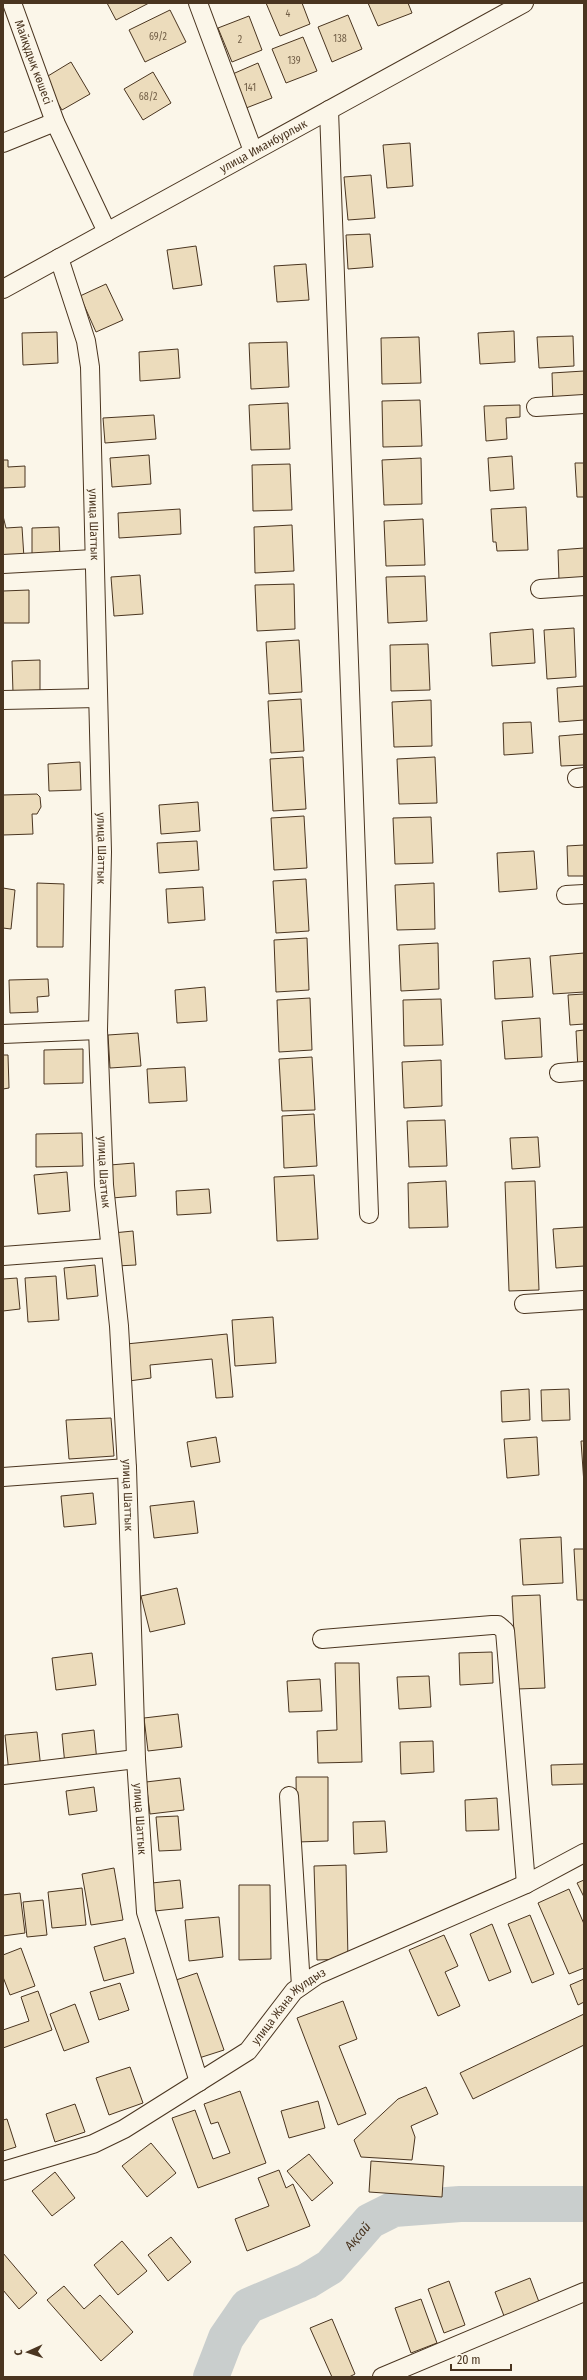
<svg xmlns="http://www.w3.org/2000/svg" width="587" height="2380" font-family="'Fira Sans Condensed',sans-serif">
<style>
.lines{fill:none;stroke-linecap:round;stroke-linejoin:round}
.river{stroke:#c9cecd;stroke-width:36}
.building{fill:#ecdcbc;stroke:#4a3520}
.minor-casing{stroke:#4a3520;stroke-width:20}
.minor{stroke:#fbf6e9;stroke-width:18}
.labels{text-anchor:middle;stroke-width:3;stroke-linejoin:round;paint-order:stroke}
.number-label{font-size:10px;fill:#725f47}
.street-label{font-size:12px;fill:#4a3520;stroke:#fbf6e9}
.water-label{font-size:13px;font-style:italic;fill:#4a3520;stroke:#fbf6e9}
</style>
<rect width="100%" height="100%" fill="#fbf6e9"/>
<g class="lines">
<path class="river" id="s1" d="M211 2377 226 2338 248 2306 307 2281 330 2267 370 2221 394 2209 460 2204H584"/>
</g>
<path class="building" d="M107 3H149L116 20Z
M266 3H302L310 24 280 36Z
M368 3H408L412 13 378 26Z
M170 10 186 42 145 62 129 30Z
M348 15 362 49 332 62 318 27Z
M249 16 262 50 232 62 218 28Z
M303 37 317 71 286 83 272 49Z
M71 62 90 94 62 110 43 79Z
M258 63 272 98 241 110 228 76Z
M153 72 171 103 143 120 124 89Z
M410 143 413 186 387 188 383 145Z
M371 175 375 218 348 220 344 177Z
M370 234 373 267 348 269 346 235Z
M196 246 202 285 173 289 167 250Z
M306 264 309 300 277 302 274 266Z
M106 284 123 320 96 332 80 296Z
M514 331 515 362 480 364 478 333Z
M57 332 58 363 23 365 22 333Z
M573 336 574 366 539 368 537 337Z
M419 337 421 383 382 384 381 338Z
M287 342 289 387 251 389 249 343Z
M178 349 180 378 140 381 139 352Z
M584 371V402L553 404 552 373Z
M420 400 422 446 383 447 382 401Z
M288 403 290 449 251 450 249 405Z
M520 405V417L506 418 507 439 486 441 484 406Z
M154 415 156 439 105 443 103 418Z
M149 455 151 484 112 487 110 458Z
M512 456 514 489 490 491 488 458Z
M421 458 422 504 384 505 382 460Z
M3 460H8V467L25 466V487L3 488Z
M575 463H584V497H577Z
M290 464 292 510 253 511 252 465Z
M526 507 528 550 497 551 496 542H493L491 509Z
M180 509 181 534 119 538 118 513Z
M3 516 6 528 22 527 24 558 3 559Z
M423 519 425 565 386 566 384 521Z
M292 525 294 571 255 573 254 527Z
M59 527 60 560H32V528Z
M584 548V579L559 581 558 550Z
M140 575 143 614 114 616 111 577Z
M425 576 427 621 388 623 386 577Z
M294 584 295 629 257 631 255 585Z
M29 590V623H3V591Z
M574 628 576 677 547 679 544 630Z
M533 629 535 663 492 666 490 633Z
M299 640 302 692 269 694 266 642Z
M428 644 430 690 391 691 390 645Z
M40 660V693H13L12 661Z
M584 686V720L559 722 557 688Z
M301 699 304 751 271 753 268 701Z
M431 700 432 746 394 747 392 702Z
M531 722 533 753 504 755 503 723Z
M584 734V765L561 766 559 736Z
M303 757 306 809 273 811 270 759Z
M435 757 437 803 399 804 397 759Z
M80 762 81 790 49 791 48 764Z
M37 794 40 797 41 807 37 814H32L33 834 3 835V795Z
M198 802 200 831 161 834 159 805Z
M304 816 307 868 274 870 271 818Z
M431 817 433 863 395 864 393 818Z
M197 841 199 870 159 873 157 843Z
M584 845V876H568L567 846Z
M534 851 537 889 499 892 497 853Z
M306 879 309 931 276 933 273 881Z
M37 883 64 884 63 947H37Z
M434 883 435 929 397 930 395 885Z
M203 887 205 920 168 923 166 889Z
M3 888 15 890 11 929 3 928Z
M307 938 309 990 276 992 274 940Z
M438 943 439 989 401 991 399 945Z
M584 953V992L553 994 550 956Z
M530 958 533 997 495 999 493 961Z
M48 979 49 996 37 997 38 1012 10 1013 9 980Z
M205 987 207 1021 177 1023 175 990Z
M584 994V1024L570 1025 568 995Z
M310 998 312 1050 279 1052 277 1000Z
M441 999 443 1045 404 1046 403 1000Z
M540 1018 542 1057 505 1059 502 1021Z
M584 1030V1069H578L576 1031Z
M138 1033 141 1066 110 1068 108 1035Z
M83 1049V1083L44 1084V1050Z
M3 1055H8L9 1088 3 1089Z
M312 1057 315 1110 282 1111 279 1059Z
M441 1060 442 1106 404 1108 402 1062Z
M185 1067 187 1101 149 1103 147 1069Z
M314 1114 317 1166 284 1168 282 1116Z
M445 1120 447 1166 409 1167 407 1121Z
M82 1133 83 1166 36 1167V1134Z
M538 1137 540 1167 512 1169 510 1138Z
M134 1163 136 1196 112 1198 110 1165Z
M67 1172 70 1211 38 1214 34 1175Z
M314 1175 318 1239 277 1241 274 1177Z
M446 1181 448 1227 409 1228 408 1183Z
M535 1181 539 1290 509 1291 505 1182Z
M209 1189 211 1213 177 1215 176 1191Z
M584 1227V1266L556 1268 553 1229Z
M133 1231 136 1265 116 1266 113 1233Z
M95 1265 98 1296 67 1299 64 1268Z
M56 1276 59 1320 28 1322 25 1278Z
M17 1278 20 1309 3 1311V1279Z
M273 1317 276 1363 235 1366 232 1320Z
M227 1334 233 1397 216 1398 212 1359 150 1365 151 1378 129 1381 126 1344Z
M529 1389 530 1420 502 1422 501 1391Z
M569 1389 570 1420 542 1421 541 1390Z
M111 1418 114 1456 69 1459 66 1420Z
M216 1437 220 1462 191 1467 187 1442Z
M537 1437 539 1475 507 1478 504 1439Z
M581 1441H584V1484Z
M93 1493 96 1524 64 1527 61 1496Z
M194 1501 198 1533 154 1538 150 1506Z
M561 1537 563 1583 523 1585 520 1539Z
M574 1549H584V1600H577Z
M177 1588 185 1624 150 1632 141 1596Z
M540 1595 545 1688 517 1689 512 1596Z
M492 1652 493 1683 460 1685 459 1653Z
M92 1653 96 1685 56 1690 52 1658Z
M335 1663H359L362 1762 318 1763 317 1731 337 1730Z
M429 1676 431 1707 399 1709 397 1677Z
M320 1679 322 1711 289 1712 287 1681Z
M178 1714 182 1747 148 1751 144 1718Z
M94 1730 97 1762 65 1765 62 1734Z
M37 1732 41 1769 9 1773 5 1735Z
M433 1741 434 1772 401 1774 400 1742Z
M584 1764V1784L552 1785 551 1765Z
M296 1777H328V1841L297 1842Z
M180 1778 184 1810 150 1814 146 1782Z
M94 1787 97 1811 69 1815 66 1791Z
M497 1798 499 1830 466 1831 465 1800Z
M178 1816 181 1850 159 1851 156 1817Z
M385 1821 387 1852 354 1854 353 1822Z
M346 1865 348 1959 317 1960 314 1866Z
M114 1868 123 1920 91 1925 82 1874Z
M180 1880 183 1908 155 1911 152 1883Z
M584 1880V1897L577 1883Z
M239 1885H270L271 1959 239 1960Z
M82 1888 86 1925 52 1928 48 1892Z
M569 1889 584 1924V1968L569 1974 538 1903Z
M20 1893 25 1933 3 1936V1895Z
M43 1900 47 1935 27 1937 23 1902Z
M530 1915 554 1974 532 1983 508 1924Z
M219 1917 223 1957 189 1961 185 1920Z
M492 1924 511 1972 489 1981 470 1934Z
M444 1935 458 1966 445 1972 460 2006 438 2016 409 1950Z
M125 1938 134 1973 104 1981 94 1947Z
M21 1948 35 1986 10 1995 3 1977V1955Z
M197 1973 224 2050 199 2058 173 1981Z
M584 1979V2002L578 2005 570 1985Z
M120 1983 129 2010 99 2020 90 1992Z
M38 1991 52 2030 3 2048V2030L29 2021 21 1997Z
M343 2001 357 2039 339 2046 366 2114 338 2125 297 2018Z
M75 2004 89 2042 64 2051 50 2014Z
M584 2014V2045L473 2099 460 2073Z
M130 2067 143 2103 109 2115 96 2078Z
M426 2087 438 2114 411 2126 415 2137 412 2160 361 2157 354 2140 398 2099Z
M240 2091 266 2163 198 2188 172 2118 195 2110 213 2159 230 2153 218 2122 211 2124 204 2104Z
M318 2101 325 2128 289 2138 281 2111Z
M75 2104 85 2132 55 2142 46 2114Z
M7 2119 16 2147 3 2151V2120Z
M151 2143 176 2173 147 2197 122 2166Z
M309 2154 333 2183 312 2201 287 2171Z
M371 2161 444 2166 442 2197 369 2192Z
M279 2170 286 2188 293 2184 310 2226 247 2251 235 2219 269 2206 258 2178Z
M55 2172 75 2198 52 2216 32 2191Z
M171 2237 191 2262 168 2281 148 2255Z
M122 2241 147 2271 118 2295 94 2265Z
M3 2253 37 2293 19 2309 3 2290Z
M530 2278 539 2302 504 2316 495 2292Z
M449 2281 465 2325 444 2333 428 2289Z
M64 2286 84 2309 100 2295 133 2332 101 2361 47 2300Z
M421 2299 437 2343 411 2353 395 2308Z
M332 2319 355 2374 349 2377H332L310 2328Z"/>
<g class="lines">
<defs>
<g id="minor">
<path id="s2" d="M12 3 55 122 107 232"/>
<path d="M198 3 253 151"/>
<path d="M329 110 369 1214"/>
<path d="M3 143 55 122"/>
<path id="s3" d="M59 258 86 341 90 367 102 852 98 1030 104 1185 119 1326 127 1468 136 1759 146 1912 199 2082"/>
<path id="s4" d="M3 289 524 3"/>
<path d="M536 407 584 404"/>
<path d="M3 564 94 559"/>
<path d="M540 589 584 586"/>
<path d="M3 700 98 698"/>
<path d="M577 778 584 777"/>
<path d="M566 895 584 894"/>
<path d="M3 1034 98 1030"/>
<path d="M559 1073 584 1071"/>
<path d="M3 1256 109 1248"/>
<path d="M524 1304 584 1300"/>
<path d="M3 1477 127 1468"/>
<path d="M322 1639 492 1625H498L505 1631 526 1884"/>
<path d="M3 1775 136 1759"/>
<path d="M289 1796 301 1986"/>
<path id="s5" d="M3 2171 93 2144 124 2129 248 2051 294 1991 317 1975 526 1884 584 1853"/>
<path d="M382 2377 584 2292"/>
</g>
</defs>
<use href="#minor" class="minor-casing"/>
<use href="#minor" class="minor"/>
</g>
<g class="labels">
<g class="number-label">
<text x="288" y="17">4</text>
<text x="158" y="40">69/2</text>
<text x="340" y="42">138</text>
<text x="240" y="43">2</text>
<text x="294" y="64">139</text>
<text x="250" y="91">141</text>
<text x="148" y="100">68/2</text>
</g>
<g class="street-label">
<text dy="4" stroke="none"><textPath href="#s2" startOffset="63">Майқұдық көшесі</textPath></text>
<text dy="4" stroke="none"><textPath href="#s4" startOffset="297">улица Иманбурлык</textPath></text>
<text dy="4" stroke="none"><textPath href="#s3" startOffset="271">улица Шаттык</textPath></text>
<text dy="4" stroke="none"><textPath href="#s3" startOffset="595">улица Шаттык</textPath></text>
<text dy="4" stroke="none"><textPath href="#s3" startOffset="919">улица Шаттык</textPath></text>
<text dy="4" stroke="none"><textPath href="#s3" startOffset="1243">улица Шаттык</textPath></text>
<text dy="4" stroke="none"><textPath href="#s3" startOffset="1567">улица Шаттык</textPath></text>
<text dy="4" stroke="none"><textPath href="#s5" startOffset="336">улица Жана Жулдыз</textPath></text>
</g>
<g class="water-label">
<text dy="5" stroke="none"><textPath href="#s1" startOffset="213">Ақсай</textPath></text>
</g>
</g>
<rect width="587" height="2380" fill="none" stroke="#4a3520" stroke-width="8"/>
<g transform="translate(28 2352) rotate(267)" stroke="#fbf6e9" stroke-width="3" paint-order="stroke">
<path d="M0-3L7 15L0 10L-7 15Z" fill="#4a3520"/>
<text y="-6" font-size="11" font-weight="bold" text-anchor="middle" fill="#4a3520">С</text>
</g>
<path d="M451 2364v6h60v-6" fill="none" stroke="#4a3520" stroke-width="2"/>
<text x="457" y="2364" font-size="12" fill="#4a3520" stroke="#fbf6e9" stroke-width="3" paint-order="stroke">20 m</text>
</svg>
